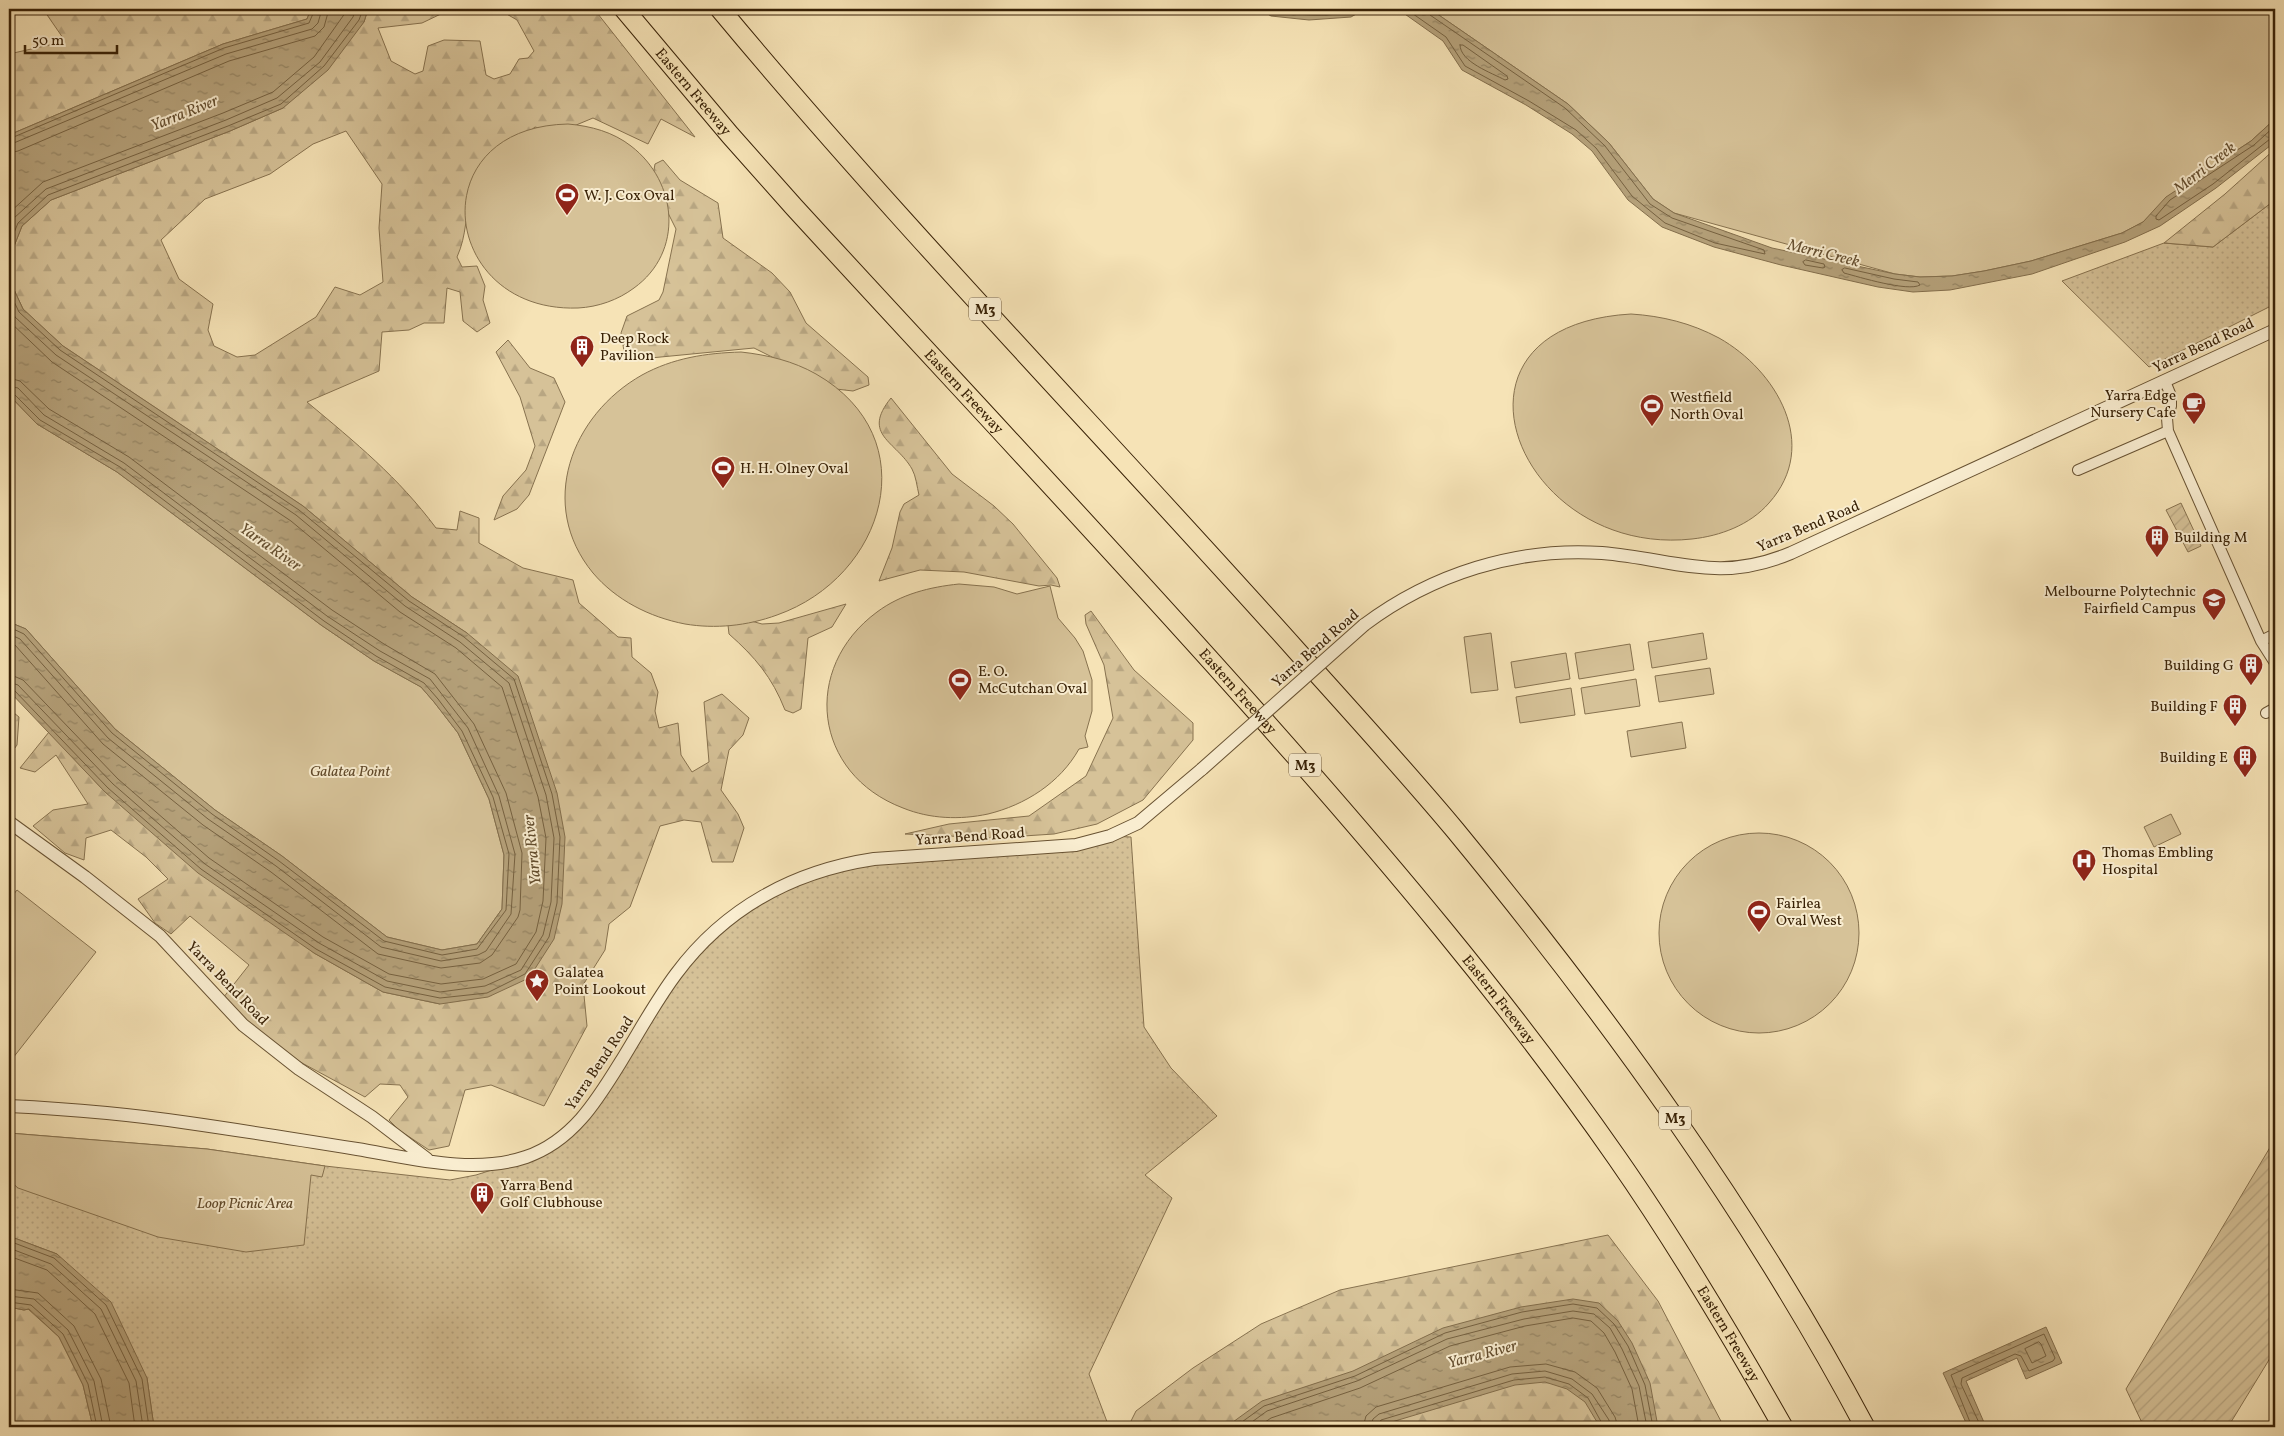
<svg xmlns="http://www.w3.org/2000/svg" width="2284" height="1436" font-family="Vollkorn,serif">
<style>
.grass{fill:url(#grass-dots);stroke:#87724f}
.forest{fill:url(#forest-firs);stroke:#87724f;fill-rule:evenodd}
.park{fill:#d6c298;stroke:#87724f}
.garden{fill:url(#garden-furrows);stroke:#87724f}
.water{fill:url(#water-ripples);stroke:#836e4c}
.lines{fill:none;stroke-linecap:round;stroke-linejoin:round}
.shore{stroke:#766140;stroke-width:1}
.minor-casing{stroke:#685232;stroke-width:12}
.tertiary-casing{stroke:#685232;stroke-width:14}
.motorway-casing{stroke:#382106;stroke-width:21}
.minor{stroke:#f9edd0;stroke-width:10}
.tertiary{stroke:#f9edd0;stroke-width:12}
.motorway{stroke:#f6e3b6;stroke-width:19}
.tertiary-bridge-casing{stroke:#685232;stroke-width:14;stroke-linecap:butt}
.tertiary-bridge{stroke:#f9edd0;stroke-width:12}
.labels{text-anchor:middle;stroke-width:4;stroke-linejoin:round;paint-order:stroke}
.shield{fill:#f9edd0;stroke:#725e43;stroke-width:1}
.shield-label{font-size:14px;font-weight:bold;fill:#382106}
.street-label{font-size:15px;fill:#382106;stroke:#f9edd0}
.poi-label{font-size:15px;fill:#382106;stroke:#f9edd0;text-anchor:start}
.park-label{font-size:15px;font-style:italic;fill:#60492a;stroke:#f9edd0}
.water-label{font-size:16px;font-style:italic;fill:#644e2f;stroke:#f9edd0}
</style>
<defs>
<pattern id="grass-dots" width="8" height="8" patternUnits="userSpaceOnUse" patternTransform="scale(1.25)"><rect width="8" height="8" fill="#d6c298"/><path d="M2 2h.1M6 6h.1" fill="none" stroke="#b8a682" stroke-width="1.8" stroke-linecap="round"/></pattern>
<pattern id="forest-firs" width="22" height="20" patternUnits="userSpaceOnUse" patternTransform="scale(1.25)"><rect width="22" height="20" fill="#d6c298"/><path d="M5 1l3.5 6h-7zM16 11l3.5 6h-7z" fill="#b8a682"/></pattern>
<pattern id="garden-furrows" width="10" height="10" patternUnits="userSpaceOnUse" patternTransform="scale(1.25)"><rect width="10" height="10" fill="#d6c298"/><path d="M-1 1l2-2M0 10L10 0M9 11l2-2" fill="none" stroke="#b8a682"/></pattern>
<pattern id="water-ripples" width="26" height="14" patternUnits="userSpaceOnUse" patternTransform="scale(1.25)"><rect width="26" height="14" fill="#b5a17a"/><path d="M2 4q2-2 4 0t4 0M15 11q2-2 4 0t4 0" fill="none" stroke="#948362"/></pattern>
</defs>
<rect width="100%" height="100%" fill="#f6e3b6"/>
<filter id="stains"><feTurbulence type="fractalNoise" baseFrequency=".004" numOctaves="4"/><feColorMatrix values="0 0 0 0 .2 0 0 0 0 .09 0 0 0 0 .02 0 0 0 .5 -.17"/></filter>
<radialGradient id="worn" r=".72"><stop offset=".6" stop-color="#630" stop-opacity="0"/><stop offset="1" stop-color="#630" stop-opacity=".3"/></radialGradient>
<path class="grass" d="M2275 200V304L2149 367 2062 281 2164 243 2213 247Z
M1110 836 1131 837 1144 1027 1171 1068 1217 1116 1145 1175 1172 1198 1089 1374 1109 1427H154L147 1378 57 1254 9 1236V1133L207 1149 325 1166 450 1180 476 1175 498 1168 565 1135 675 975 731 916 827 869Z"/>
<path class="forest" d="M43 9H311L307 19 223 44 9 135V54L58 43 63 38Z
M368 9H446L445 12 422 23 378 28 391 61 415 74 423 71 428 46 444 40 480 41 486 75 494 79 510 74 519 59 528 58 534 51 517 20 498 9H594L695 137 661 119 648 144 593 118 557 133 535 127C515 143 478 168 471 193 465 215 467 235 457 257L462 267 477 266 485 286 483 300 490 323 477 332 463 321 460 292 447 288 444 323H424L409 330 382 332 379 371 307 402C356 443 398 477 436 528L457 530 460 511 479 518V543L523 568 573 580 579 603 618 637 631 638 632 657 651 673 658 692 655 711 659 728 678 723 681 755 692 772 709 762 704 702 722 694 749 718 743 735 729 750 721 790 738 814 744 828 733 862H712L701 822 684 820 660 826 630 907 609 924 605 950 583 985 587 1026 544 1106 491 1085 465 1090 449 1146 429 1150 399 1130 389 1120 408 1097 400 1085 380 1084 365 1097 252 1036 223 998 249 965 190 916 171 934 155 923 138 899 168 879 146 857 111 830 86 838 84 860 65 853 33 826 53 810 88 804 56 755 35 772 20 768 49 732 105 792 314 953 383 992 440 1004 467 633 412 597 303 506 63 346 23 309 9 279V259L22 226 51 200 230 131 283 108 364 22ZM346 131 382 184 379 228 383 282 360 295 335 287 316 317 255 355 237 357 214 346 208 330 213 304 179 279 161 240 205 199 270 174 313 144Z
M2275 149V200L2213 247 2164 243 2225 194Z
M663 160 680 180 718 203 723 238 772 273 790 292 806 323 868 377 869 385 853 391 836 389 754 348 640 359 624 351 621 333 627 316 659 300 663 292 676 229 652 181 655 164Z
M508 340 530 368 554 378 565 402 529 495 517 509 494 520 503 496 526 470 535 446 520 397 496 352Z
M891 398 952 474 994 506 1013 524 1057 578 1060 587 1051 585 1039 586 964 572 920 570 879 581 892 548 900 512 904 504 919 495C917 487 916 476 912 469 896 441 861 435 891 398Z
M846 604 832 627 808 638 801 709 793 713 785 710C772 677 755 657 729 634L728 625 744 619 762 624 779 623Z
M1091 611 1134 670 1193 723V740L1143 800 1097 824 1054 834 993 838 905 834 949 824 1029 816 1086 776 1113 718 1104 665 1086 624 1085 615Z
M9 709 19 717 17 745 9 756Z
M1608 1235 1658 1301 1724 1427H1128L1136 1411 1193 1368 1261 1324 1340 1290Z
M9 1307 24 1310 28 1309 59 1337 83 1385 93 1427H9Z"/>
<path class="park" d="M1430 9H2275V119L2251 141 2175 191 2143 222 2122 233 2031 261 1984 271 1952 276 1920 277 1895 274 1674 213 1653 199 1609 143 1568 104Z
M568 124C591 126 613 132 631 146 678 182 684 252 634 288 618 300 598 307 578 308 440 313 419 127 568 124Z
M1631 314C1662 316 1691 323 1719 338 1776 370 1821 445 1769 503 1750 525 1720 536 1692 539 1517 558 1425 326 1631 314Z
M741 352C768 355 793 361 816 374 928 438 885 577 777 615 747 626 715 629 685 624 649 617 616 600 593 573 537 505 571 415 642 375 673 358 706 353 741 352Z
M9 395 37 424 117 472 321 625 374 661 421 687 434 702 458 733 489 799 504 855 502 909 477 944 442 950 387 937 282 856 215 810 115 729 26 629 9 622Z
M959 584 994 587 1017 594 1050 586 1058 618 1075 638 1083 651 1092 680V711L1085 736 1088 747 1079 749C1060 783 1025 805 988 814 960 820 930 819 903 808 813 774 801 668 877 612 901 594 930 587 959 584Z
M1491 633 1498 690 1471 693 1464 637Z
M1703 633 1707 659 1652 668 1648 642Z
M1630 644 1634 670 1579 679 1575 653Z
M1566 653 1570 679 1515 688 1511 662Z
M1710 668 1714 694 1659 702 1655 676Z
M1636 679 1640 706 1585 714 1581 688Z
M1571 688 1575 715 1520 723 1516 697Z
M1682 722 1686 748 1631 757 1627 731Z
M2171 814 2181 834 2154 847 2144 827Z
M1659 933a100 100 0 1 1 200 0a100 100 0 1 1-200 0Z
M17 890 96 952 9 1063V900Z
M9 1133 207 1149 325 1166 322 1177 311 1175 304 1245 246 1252 158 1237 18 1188 9 1180Z"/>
<path class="garden" d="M2181 503 2201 546 2188 552 2166 510Z
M2275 1139V1350L2228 1427H2144L2126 1389Z"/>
<path class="water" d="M311 9H368L364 22 328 70 283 108 230 131 51 200 22 226 9 259V135L223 44 307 19Z
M1259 9H1387H1375L1358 13 1351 17 1309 20 1271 16Z
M1391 9H1430L1568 104 1609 143 1653 199 1674 213 1772 248 1895 274 1920 277 1952 276 1984 271 2031 261 2122 233 2143 222 2166 197 2251 141 2275 119V142L2216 188 2160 226 2125 242 2032 274 1950 290 1913 292 1878 287 1781 265 1714 247 1662 227 1628 200 1592 151 1572 134 1526 105 1462 70 1443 41 1402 12Z
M9 279 23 309 63 346 303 506 412 597 467 633 518 676 557 793 565 837 562 904 554 939 529 978 488 997 440 1004 383 992 314 953 198 873 105 792 9 691V622L26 629 115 729 215 810 282 856 387 937 442 950 477 944 502 909 504 855 489 799 458 733 434 702 421 687 374 661 321 625 117 472 37 424 9 395Z
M9 1236 57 1254 111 1302 147 1378 154 1427H93L83 1385 59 1337 29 1309 24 1310 9 1307Z
M1573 1299 1599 1303 1618 1321 1632 1343 1650 1383 1658 1427H1600L1585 1402 1567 1389 1545 1382 1515 1385 1375 1427H1226L1262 1401 1353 1371 1443 1328 1521 1307Z
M2046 1327 2062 1363 2026 1379 2017 1358 1966 1381 1986 1427H1968L1943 1373Z"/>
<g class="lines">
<path class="shore" d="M1268 9 1273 12C1294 14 1338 19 1356 9
M1406 9 1446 37 1465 66 1529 101 1576 130 1596 148 1632 196 1665 223 1715 243 1765 254 1764 250 1672 218 1650 204 1605 146 1565 108 1430 15 1428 9
M1460 45H1463L1507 76 1508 79 1505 80C1492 73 1460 62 1460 45Z
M2275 126 2254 145 2170 200 2156 216V219L2159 220 2213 184 2270 139 2275 138
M9 139 224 48 309 23 315 9
M9 145 226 54 312 29 318 23 322 9
M9 153 18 151 229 61 315 36 324 27 329 9
M9 213 43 182 223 113 273 92 314 57 348 9
M9 229 14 218 46 189 226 120 277 98 320 62 353 17 356 9
M9 245 18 223 48 195 228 126 281 104 324 66 359 20 363 9
M1806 260 1824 264 1825 267 1823 268 1805 265 1803 262Z
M1845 268 1894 279 1918 282 1920 285C1908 292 1859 277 1844 273L1842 270Z
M9 291 19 312 60 350 299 510 409 601 464 637 514 679 552 794 560 837 557 903 549 937 525 974 487 993 440 998 385 987 316 949 201 869 108 788 14 690 9 688
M9 305 15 317 56 355 296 515 405 606 460 642 509 683 546 795 554 838 551 902 543 935 521 970 485 986 440 992 387 981 319 943 205 864 113 784 18 685 9 682
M9 321 52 362 291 521 400 612 456 648 502 687 538 797 546 838 543 901 536 932 516 964 483 979 441 984 389 974 323 937 209 858 118 779 23 680 9 674
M9 378 20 381 49 409 129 457 332 610 384 644 435 674 474 724 506 793 522 853 520 910 518 917 492 955 480 963 441 968 378 954 271 872 203 825 103 744 15 645 9 642
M9 386 18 388 44 415 124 463 327 616 380 651 430 679 468 728 499 796 515 854 511 914 486 951 478 955 441 961 381 947 276 866 208 819 108 738 20 639 9 634
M9 392 14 394 40 420 120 467 324 621 376 656 424 683 438 699 462 731 493 797 509 854 506 910 477 949 442 955 384 941 279 861 212 814 112 733 24 634 9 627
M9 1241 54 1258 106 1305 142 1379 149 1427
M9 1248 51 1264 101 1309 136 1381 143 1427
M9 1256 47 1270 95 1314 129 1383 135 1427
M9 1289 38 1293 74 1326 101 1379 111 1427
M9 1296 34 1299 68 1330 94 1381 103 1427
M9 1302 31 1305 63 1334 88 1384 97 1427
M2039 1342 2041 1344 2046 1356 2032 1363 2025 1349Z
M1235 1427 1264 1406 1355 1376 1445 1333 1522 1312 1573 1304 1597 1308 1614 1324 1628 1346 1645 1385 1653 1427
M1245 1427 1267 1411 1357 1381 1447 1339 1524 1319 1573 1311 1594 1314 1610 1328 1622 1349 1639 1386 1647 1427
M1258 1427 1271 1418 1360 1388 1450 1346 1525 1326 1573 1318 1591 1321 1604 1333 1615 1352 1632 1389 1639 1427
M1363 1427 1366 1416 1376 1407 1510 1367 1546 1364 1575 1372 1597 1388 1615 1417 1618 1427
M1370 1427 1373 1419 1379 1414 1512 1374 1545 1371 1572 1379 1592 1394 1609 1420 1610 1427
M1377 1427 1381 1420 1514 1380 1545 1377 1569 1384 1588 1398 1604 1427
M1972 1427 1951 1375 2044 1334 2055 1358 2053 1361 2029 1371 2021 1356 2015 1354 1962 1378 1961 1384 1981 1427"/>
<defs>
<path id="minor" d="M2165 381 2171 396V406L2167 418 2168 431 2261 641 2275 663
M2078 470 2168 431
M2261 641 2275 634
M2266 713 2275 708"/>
<path id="tertiary" d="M1364 625C1432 574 1517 547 1602 553 1675 559 1717 584 1791 553L2275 330
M9 822 85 877 160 936 243 1025 299 1069 372 1117 427 1159
M9 1106C69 1109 129 1114 189 1123 245 1131 301 1140 357 1149 411 1158 473 1175 526 1157 572 1141 596 1102 620 1063 638 1034 655 1002 676 974 725 908 794 871 874 859L1076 845 1110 836 1138 823 1202 769"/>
<g id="motorway">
<path id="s1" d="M624 9 730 135 794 207C947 374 1103 539 1254 709 1382 853 1507 1000 1617 1158 1677 1244 1731 1335 1783 1427"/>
<path d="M720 9C904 230 1105 436 1297 651 1350 710 1404 769 1455 830 1609 1017 1751 1213 1865 1427"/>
</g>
</defs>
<use href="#minor" class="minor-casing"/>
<use href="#tertiary" class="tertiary-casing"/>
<use href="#motorway" class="motorway-casing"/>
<use href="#minor" class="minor"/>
<use href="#tertiary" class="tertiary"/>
<use href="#motorway" class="motorway"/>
<defs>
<path id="tertiary-bridge" d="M1202 769 1364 625"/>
</defs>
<use href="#tertiary-bridge" class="tertiary-bridge-casing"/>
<use href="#tertiary-bridge" class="tertiary-bridge"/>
</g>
<defs>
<symbol id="stadium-pin" viewBox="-11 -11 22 30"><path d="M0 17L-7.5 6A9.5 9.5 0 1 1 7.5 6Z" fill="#8f2418" stroke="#f9edd0"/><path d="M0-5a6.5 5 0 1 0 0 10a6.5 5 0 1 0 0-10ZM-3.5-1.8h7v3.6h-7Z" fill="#fff"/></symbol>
<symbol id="building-pin" viewBox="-11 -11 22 30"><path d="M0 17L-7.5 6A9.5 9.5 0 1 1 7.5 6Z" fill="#8f2418" stroke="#f9edd0"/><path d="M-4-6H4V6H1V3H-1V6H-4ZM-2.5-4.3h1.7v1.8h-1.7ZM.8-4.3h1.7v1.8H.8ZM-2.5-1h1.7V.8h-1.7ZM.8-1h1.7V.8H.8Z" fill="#fff"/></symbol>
<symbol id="cafe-pin" viewBox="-11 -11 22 30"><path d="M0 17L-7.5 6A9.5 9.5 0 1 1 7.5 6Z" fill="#8f2418" stroke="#f9edd0"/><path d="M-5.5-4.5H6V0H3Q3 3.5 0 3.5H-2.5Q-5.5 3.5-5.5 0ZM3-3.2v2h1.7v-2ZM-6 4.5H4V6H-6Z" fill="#fff"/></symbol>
<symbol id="university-pin" viewBox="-11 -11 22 30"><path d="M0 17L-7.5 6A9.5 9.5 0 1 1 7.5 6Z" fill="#8f2418" stroke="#f9edd0"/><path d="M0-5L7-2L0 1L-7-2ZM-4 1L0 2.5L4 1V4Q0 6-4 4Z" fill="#fff"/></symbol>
<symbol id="hospital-pin" viewBox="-11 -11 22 30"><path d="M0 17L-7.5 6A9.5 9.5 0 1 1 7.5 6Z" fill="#8f2418" stroke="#f9edd0"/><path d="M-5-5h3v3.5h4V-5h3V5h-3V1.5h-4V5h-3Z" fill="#fff"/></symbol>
<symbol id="sight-pin" viewBox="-11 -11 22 30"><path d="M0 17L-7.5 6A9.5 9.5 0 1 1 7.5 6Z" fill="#8f2418" stroke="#f9edd0"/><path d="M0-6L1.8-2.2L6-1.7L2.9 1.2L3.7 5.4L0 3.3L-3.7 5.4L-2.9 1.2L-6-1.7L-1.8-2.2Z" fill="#fff"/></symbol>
</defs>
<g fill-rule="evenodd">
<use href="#stadium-pin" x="553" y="181" width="28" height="38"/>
<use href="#building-pin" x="568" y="333" width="28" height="38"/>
<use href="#cafe-pin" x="2180" y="390" width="28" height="38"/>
<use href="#stadium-pin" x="1638" y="392" width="28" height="38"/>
<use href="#stadium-pin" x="709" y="454" width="28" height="38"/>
<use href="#building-pin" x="2143" y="523" width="28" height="38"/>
<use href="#university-pin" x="2200" y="586" width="28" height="38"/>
<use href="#building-pin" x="2237" y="651" width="28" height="38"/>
<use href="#stadium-pin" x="946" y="666" width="28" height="38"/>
<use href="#building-pin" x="2221" y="692" width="28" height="38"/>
<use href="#building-pin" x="2231" y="743" width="28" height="38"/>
<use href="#hospital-pin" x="2070" y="847" width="28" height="38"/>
<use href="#stadium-pin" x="1745" y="898" width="28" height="38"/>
<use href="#sight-pin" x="523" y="967" width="28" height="38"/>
<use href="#building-pin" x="468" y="1180" width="28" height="38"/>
</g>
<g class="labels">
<g class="shield">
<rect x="969" y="297.5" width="32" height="23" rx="4"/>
<rect x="1289" y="753.5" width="32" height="23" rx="4"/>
<rect x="1659" y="1106.5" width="32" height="23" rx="4"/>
</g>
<g class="shield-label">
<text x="985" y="314">M3</text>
<text x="1305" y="770">M3</text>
<text x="1675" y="1123">M3</text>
</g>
<g class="street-label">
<text dy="5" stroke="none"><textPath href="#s1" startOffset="108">Eastern Freeway</textPath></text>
<text transform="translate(2203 345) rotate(-25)" y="5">Yarra Bend Road</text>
<text dy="5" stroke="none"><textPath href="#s1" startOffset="512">Eastern Freeway</textPath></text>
<text transform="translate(1808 526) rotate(-23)" y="5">Yarra Bend Road</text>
<text transform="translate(1315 648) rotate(-41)" y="5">Yarra Bend Road</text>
<text dy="5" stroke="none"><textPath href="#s1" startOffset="918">Eastern Freeway</textPath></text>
<text transform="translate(970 836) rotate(-4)" y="5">Yarra Bend Road</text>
<text transform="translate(228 983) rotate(46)" y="5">Yarra Bend Road</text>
<text dy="5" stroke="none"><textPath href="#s1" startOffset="1322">Eastern Freeway</textPath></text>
<text transform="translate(599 1063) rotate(-56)" y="5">Yarra Bend Road</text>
<text dy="5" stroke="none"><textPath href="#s1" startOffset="1728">Eastern Freeway</textPath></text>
</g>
<g class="poi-label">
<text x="584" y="200">W. J. Cox Oval</text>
<text x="600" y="343">Deep Rock<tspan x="600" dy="17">Pavilion</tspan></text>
<text x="2176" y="400" text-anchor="end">Yarra Edge<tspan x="2176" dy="17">Nursery Cafe</tspan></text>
<text x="1670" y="402">Westfield<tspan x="1670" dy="17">North Oval</tspan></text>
<text x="740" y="473">H. H. Olney Oval</text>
<text x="2174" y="542">Building M</text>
<text x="2196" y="596" text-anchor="end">Melbourne Polytechnic<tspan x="2196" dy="17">Fairfield Campus</tspan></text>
<text x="2234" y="670" text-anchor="end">Building G</text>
<text x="978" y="676">E. O.<tspan x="978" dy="17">McCutchan Oval</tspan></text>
<text x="2218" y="711" text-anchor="end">Building F</text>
<text x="2228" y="762" text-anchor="end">Building E</text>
<text x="2102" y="857">Thomas Embling<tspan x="2102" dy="17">Hospital</tspan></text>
<text x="1776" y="908">Fairlea<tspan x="1776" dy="17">Oval West</tspan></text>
<text x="554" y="977">Galatea<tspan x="554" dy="17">Point Lookout</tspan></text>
<text x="500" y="1190">Yarra Bend<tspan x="500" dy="17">Golf Clubhouse</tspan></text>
</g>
<g class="park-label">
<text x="350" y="776">Galatea Point</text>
<text x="245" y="1208">Loop Picnic Area</text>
</g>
<g class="water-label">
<text transform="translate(184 112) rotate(-22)" y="6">Yarra River</text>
<text transform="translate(2204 167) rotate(-38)" y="6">Merri Creek</text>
<text transform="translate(1824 252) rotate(14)" y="6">Merri Creek</text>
<text transform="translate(271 546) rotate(35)" y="6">Yarra River</text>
<text transform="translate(531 850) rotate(-96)" y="6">Yarra River</text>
<text transform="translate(1482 1353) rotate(-15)" y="6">Yarra River</text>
</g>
</g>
<rect width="2284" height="1436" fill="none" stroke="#f6e3b6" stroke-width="30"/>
<rect x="10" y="10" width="2264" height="1416" fill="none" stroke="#382106" stroke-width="2.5"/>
<rect x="15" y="15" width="2254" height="1406" fill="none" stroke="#382106"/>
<path d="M25 45v8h92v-8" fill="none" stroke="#382106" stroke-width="2.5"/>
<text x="32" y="45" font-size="15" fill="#382106" stroke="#f9edd0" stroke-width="4" paint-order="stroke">50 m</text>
<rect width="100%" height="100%" filter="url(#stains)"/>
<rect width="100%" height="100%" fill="url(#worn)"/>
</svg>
